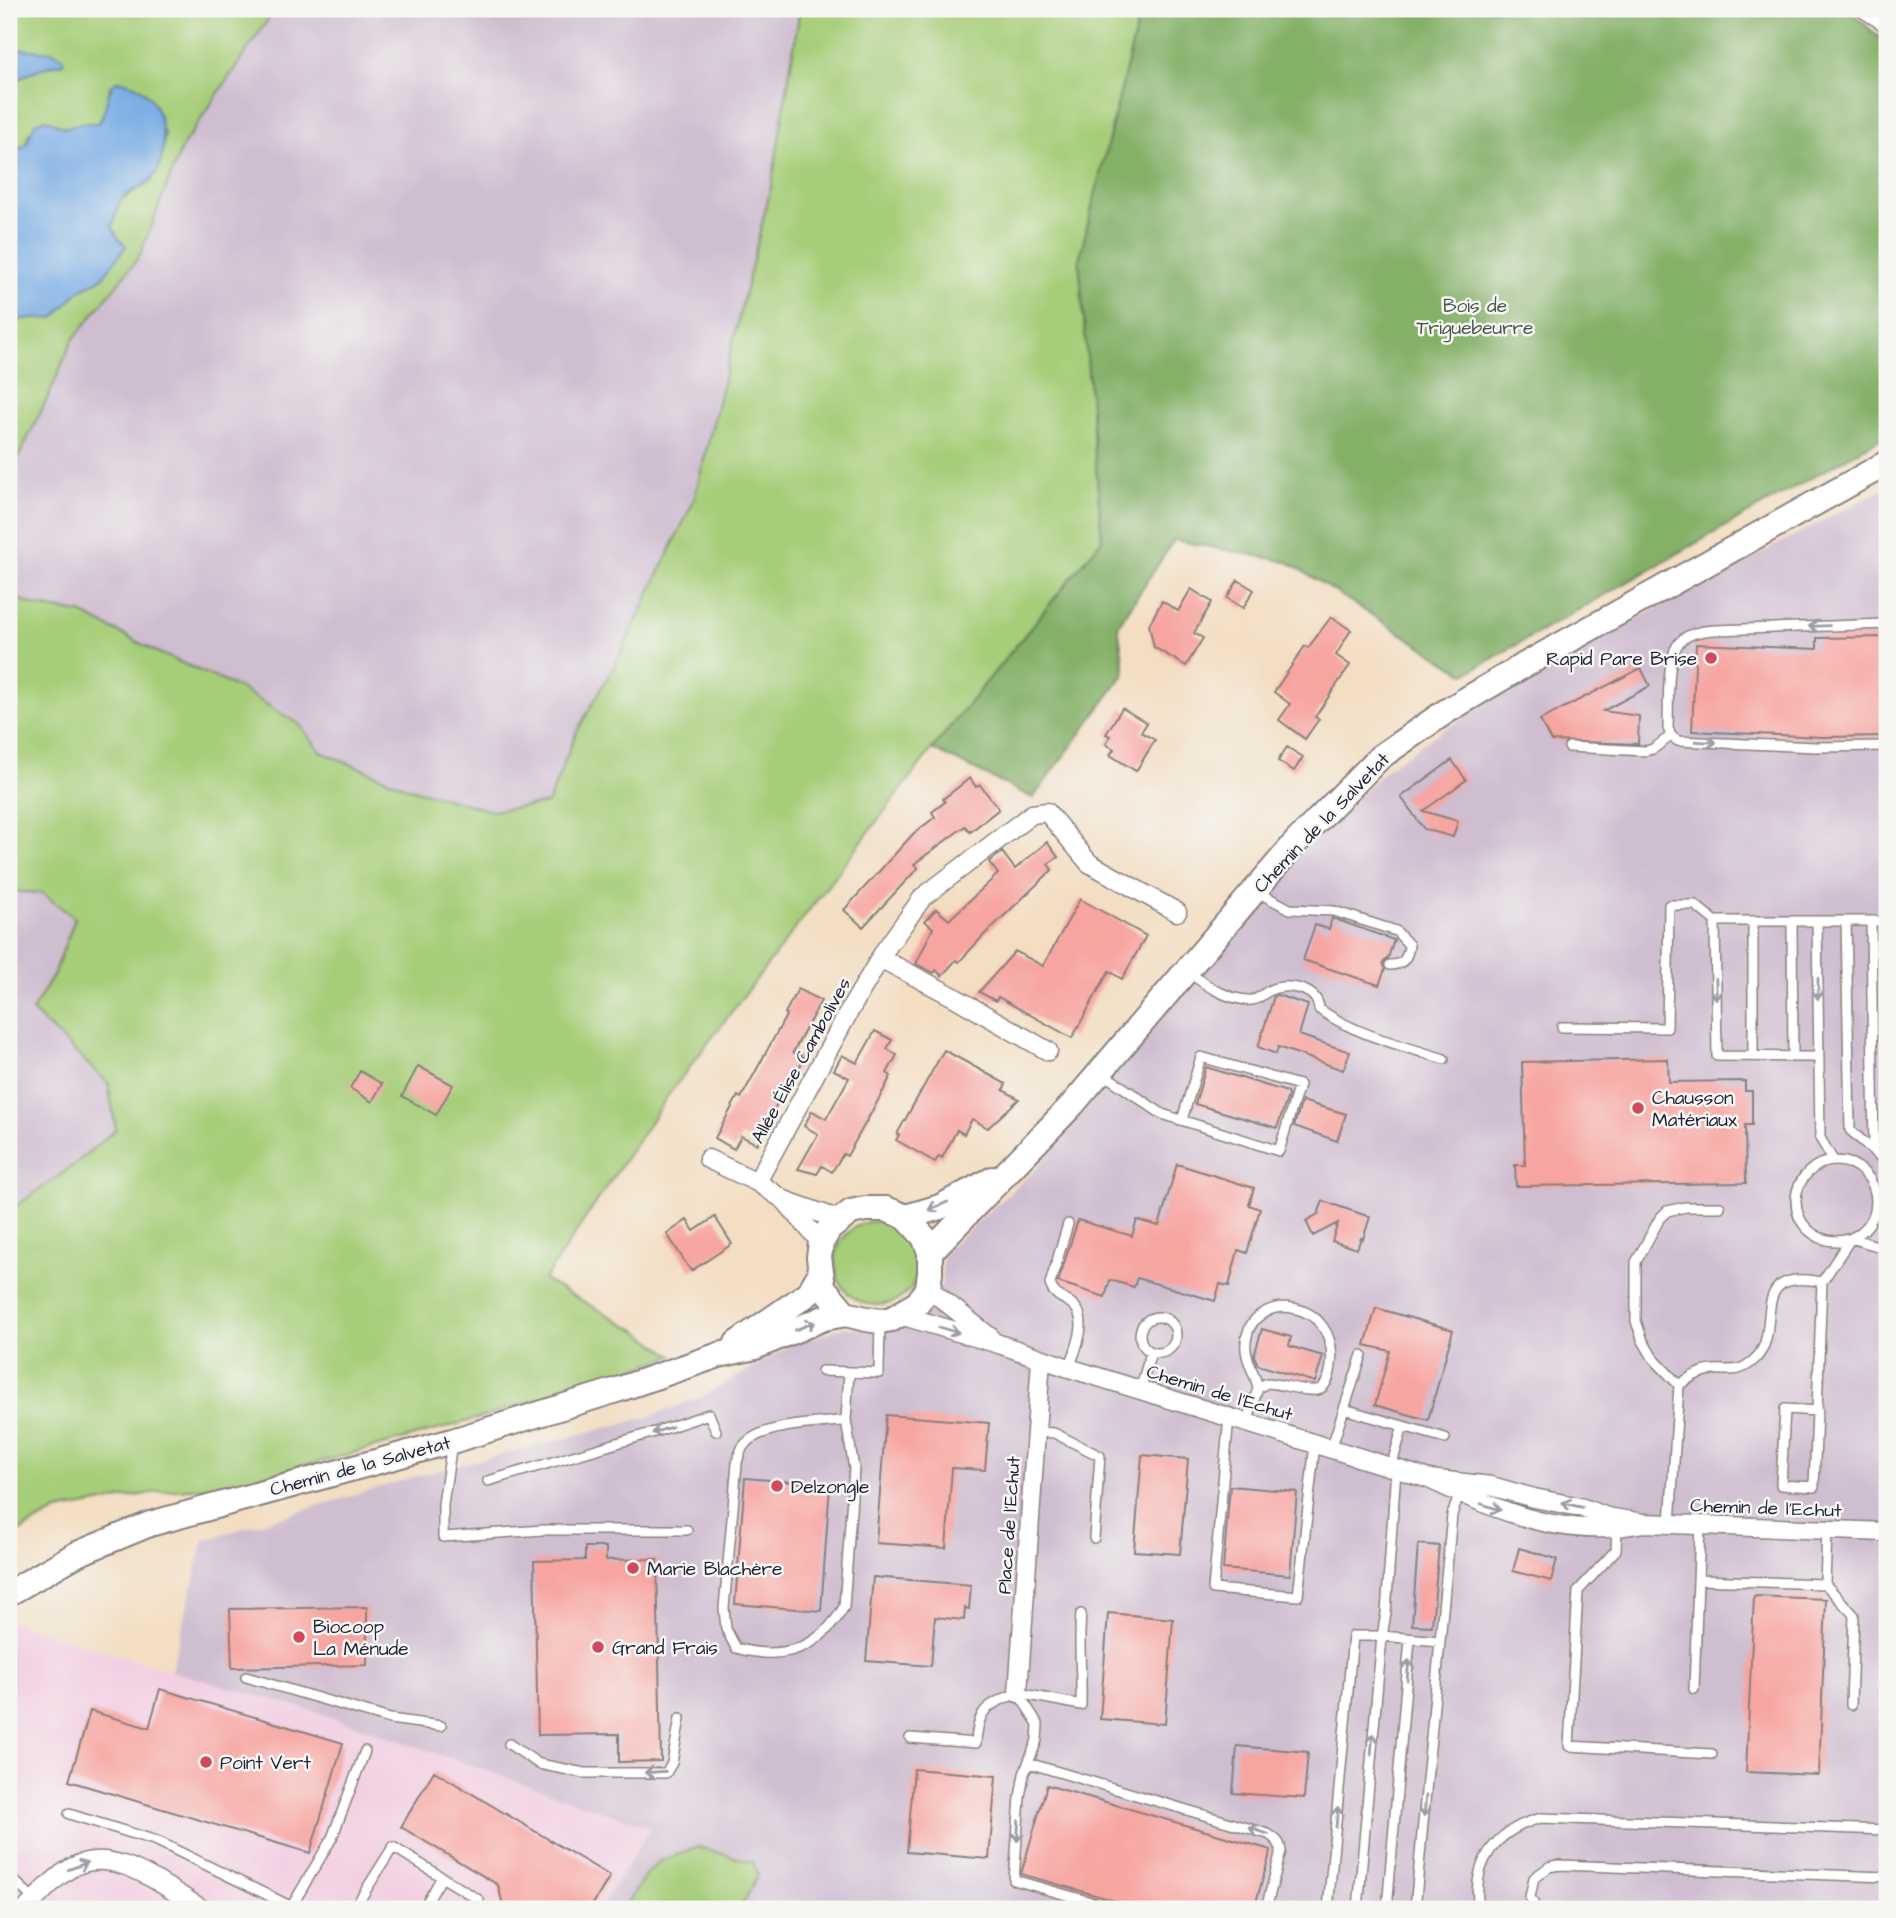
<svg xmlns="http://www.w3.org/2000/svg" width="1896" height="1918" font-family="'Architects Daughter',sans-serif">
<style>
.built{fill:#f2cfe2}
.industrial{fill:#cfbdd0}
.green{fill:#a6cd78;stroke:#64785a;stroke-width:2}
.forest{fill:#84b068;stroke:#536952;stroke-width:2}
.water{fill:#77abe4;stroke:#4c6690;stroke-width:2}
.building{fill:#f7a5a1}
.lines{fill:none;stroke-linecap:round;stroke-linejoin:round}
.lane-casing{stroke:#8a807e;stroke-width:12}
.street-casing{stroke:#8a807e;stroke-width:21}
.secondary-casing{stroke:#8a807e;stroke-width:28}
.lane{stroke:#fff;stroke-width:9}
.street{stroke:#fff;stroke-width:18}
.secondary{stroke:#fff;stroke-width:24}
.oneway{stroke:#9c9ca7}
.poi-dot{fill:#d1495b;stroke:#f6f6f2;stroke-width:2.5}
.labels{text-anchor:middle;stroke-width:5;stroke-linejoin:round;paint-order:stroke}
.park-label{font-size:19px;fill:#4a554d;stroke:#f6f6f2}
.poi-label{font-size:19px;fill:#22223b;stroke:#f6f6f2;text-anchor:start}
.street-label{font-size:19px;fill:#22223b;stroke:#f6f6f2}
</style>
<rect width="100%" height="100%" fill="#f6f6f2"/>
<filter id="ink" filterUnits="userSpaceOnUse"><feTurbulence type="fractalNoise" baseFrequency=".0143" numOctaves="2"/><feDisplacementMap in="SourceGraphic" scale="14" xChannelSelector="R" yChannelSelector="G"/><feConvolveMatrix kernelMatrix="1 2 1 2 8 2 1 2 1" color-interpolation-filters="sRGB"/></filter>
<filter id="wash" filterUnits="userSpaceOnUse"><feTurbulence type="fractalNoise" baseFrequency=".00686" numOctaves="4" result="noise"/><feDisplacementMap in="SourceGraphic" scale="28" xChannelSelector="R" yChannelSelector="G"/><feGaussianBlur stdDeviation="1.57" result="paint"/><feColorMatrix in="noise" values="0 0 0 0 0 0 0 0 0 0 0 0 0 0 0 0 0 1.4 0 .05"/><feComposite in="paint" operator="in"/></filter>
<g filter="url(#wash)">
<rect width="100%" height="100%" fill="#f3dec2"/>
<path class="built" d="M9 1621 171 1671 323 1714 651 1828 599 1909H9Z"/>
<path class="industrial" d="M9 9H1001L913 459 241 1118 638 1331 493 1386 9 1336Z
M1887 487V1909H599L651 1828 323 1714 171 1671 204 1540 421 1475 648 1417 704 1396 794 1343 845 1327 879 1330 907 1328 930 1310 942 1284 943 1253 1035 1170 1125 1062 1275 876 1390 766 1488 700 1539 670Z"/>
<path class="green" d="M9 9H275L182 147 139 257 72 341 49 395 15 464 9 467V320L15 324 22 319 54 318 78 292 103 277 126 246 118 238 112 226 121 200 151 181 156 171 162 154 165 133 110 86 107 105 99 123H82L65 128 56 123 29 133 26 145 9 152V85C28 72 39 68 62 63L25 50 9 48Z
M800 9H1141L1079 260 1102 540 932 749 669 1094 544 1280 638 1331 673 1356 480 1418 335 1458 223 1486 157 1492 57 1511 9 1537V1211L74 1165 116 1129 108 1083 32 1011 54 974 75 918 42 893 9 891V595L36 606 81 613 157 652 239 688 299 724 321 752 409 788 492 811 548 803 576 733 616 663 694 500 772 183Z
M835 1263a42 42 0 1 1 84 0a42 42 0 1 1-84 0Z
M698 1847 753 1862 758 1875 740 1909H624L645 1875 660 1861Z"/>
<path class="forest" d="M1141 9H1847L1887 44V435L1465 674 1288 562 1174 540 1118 626 1125 673 1033 798 932 749 1102 540 1079 260Z"/>
<path class="water" d="M9 48 53 52 63 57V63C38 68 30 72 9 85Z
M116 81C131 81 145 89 152 101 166 121 169 166 148 182 140 188 127 192 121 200 116 206 115 218 112 226L118 238 126 246 103 277 78 292 54 318 22 319 14 325 9 320V152L26 145 35 123 46 119 65 128 82 123H99C108 110 105 91 116 81Z"/>
<g id="blocks">
<path class="building" d="M1238 580 1254 590 1243 608 1227 598Z
M1191 589 1212 602 1194 633 1203 638 1186 666 1154 647 1149 625 1162 601 1178 611Z
M1331 617 1351 630 1336 655 1350 665 1315 717 1319 719 1305 739 1279 720 1290 704 1274 692 1305 646 1308 648Z
M1887 637V736L1822 737 1692 731 1696 644 1817 649V638Z
M1641 668 1650 686 1603 711 1639 716 1638 744 1551 741 1540 720Z
M1122 708 1147 723 1141 732 1155 740 1136 771 1110 755 1114 749 1106 744 1110 736 1106 734Z
M1287 747 1303 757 1294 771 1278 761Z
M1452 760 1466 780 1423 811 1458 821 1453 837 1424 829 1401 797Z
M970 778 976 787 980 785 999 809 970 832 965 826 914 864 918 868 863 927 844 910 913 834 935 817 932 812 945 802 943 799Z
M1047 842 1058 857 1048 864 1052 870 985 934 959 962 956 960 942 976 936 970 934 973 916 964 933 928 925 921 936 909 949 920 998 874 989 862 1002 852 1015 869Z
M1080 899 1146 936 1122 979 1109 971 1072 1038 998 997 996 1001 979 992 1015 951 1043 966Z
M1332 918 1394 940 1388 958 1383 963 1385 969 1379 985 1303 960 1315 925 1329 929Z
M798 989 821 1001 793 1052 805 1058 768 1119 770 1121 757 1144 741 1136 734 1149 715 1138 738 1096 741 1098 787 1014 785 1013Z
M1277 995 1308 1005 1299 1035 1350 1052 1343 1070 1278 1047 1276 1054 1258 1047 1274 996Z
M875 1031 892 1040 887 1049 897 1055 887 1073 891 1076 875 1106 847 1156 843 1154 832 1172 822 1166 817 1174 798 1169 818 1134 804 1126 812 1111 826 1119 849 1078 834 1070 842 1055 857 1063Z
M944 1050 1006 1084 1003 1090 1019 1099 988 1128 972 1119 964 1134 957 1130 942 1158 939 1156 935 1162 896 1140 899 1135 897 1134Z
M1668 1059 1669 1082 1745 1081V1091H1752V1125H1745L1746 1183 1516 1186 1515 1165H1525L1522 1062Z
M418 1066 453 1085 436 1115 402 1096Z
M1206 1067 1287 1092 1288 1096 1277 1128 1195 1104Z
M360 1071 382 1084 372 1102 350 1088Z
M1302 1101 1346 1114 1337 1141 1294 1126Z
M1177 1164 1254 1188 1249 1205 1260 1209 1247 1253 1238 1250 1229 1286 1220 1284 1215 1301 1137 1278 1134 1287 1110 1280 1105 1297 1058 1282 1078 1220 1132 1236 1137 1220 1159 1226Z
M1323 1201 1370 1217 1363 1239 1361 1238 1357 1249 1332 1241 1338 1223 1313 1236 1306 1221 1318 1214Z
M715 1217 732 1244 691 1271 667 1234 687 1220 694 1231Z
M1376 1308 1453 1330 1428 1420 1375 1405 1390 1351 1365 1345Z
M1262 1329 1291 1337 1289 1346 1323 1356 1315 1382 1258 1365 1254 1356Z
M886 1415 989 1423 985 1470 952 1468 946 1548 876 1543Z
M1142 1455 1188 1459 1180 1554 1134 1551Z
M745 1478 830 1485 821 1611 735 1604Z
M1230 1486 1297 1492 1290 1575 1223 1569Z
M1418 1544 1439 1546 1432 1626 1412 1625Z
M585 1547H606V1560L657 1559 661 1761 619 1762V1734L538 1735 534 1561 585 1560Z
M1519 1548 1557 1559 1551 1581 1513 1571Z
M873 1577 971 1585 969 1609 965 1608 964 1620 935 1617 931 1666 866 1661Z
M1754 1596 1826 1599 1819 1775 1746 1772Z
M367 1607V1665L232 1668 230 1609Z
M1108 1613 1173 1619 1165 1724 1100 1719Z
M160 1689 343 1743 310 1853 69 1781 90 1711 149 1728Z
M1237 1746 1308 1752 1304 1798 1233 1793Z
M914 1769 996 1776 989 1859 907 1852Z
M434 1771 610 1876 590 1909H504L498 1885 401 1827Z
M1047 1785 1271 1850 1254 1909H1144L1021 1874Z"/>
</g>
</g>
<g filter="url(#ink)">
<use href="#blocks" fill-opacity="0" stroke="#8a807e" stroke-width="2"/>
<g class="lines">
<defs>
<path id="lane" d="M1887 624 1715 630C1704 631 1692 632 1683 639 1665 651 1669 707 1668 728L1671 736 1678 741 1816 747 1887 746
M1569 747 1645 751 1653 749 1671 736
M1257 892 1290 909 1334 911 1396 931 1409 945C1408 957 1404 965 1390 965
M1715 921 1717 1056 1818 1057
M1792 921 1793 1057
M1817 921 1820 1138 1833 1160
M1846 921 1850 1130 1887 1163
M1871 921 1874 1152
M1188 972C1206 985 1224 998 1247 1000 1259 1002 1265 990 1276 988 1293 984 1318 990 1319 1009 1356 1035 1401 1045 1444 1059
M1562 1027 1667 1028 1669 905H1695L1715 921H1887
M1753 1056V921
M1102 1073 1162 1114 1279 1151 1299 1085 1201 1057 1182 1120
M1796 1201a40 40 0 1 1 80 0a40 40 0 1 1-80 0Z
M1068 1224 1050 1284C1053 1294 1060 1297 1069 1302 1092 1315 1076 1349 1069 1368
M1822 1282 1851 1238 1887 1249
M1140 1335a18 18 0 1 1 36 0a18 18 0 1 1-36 0Z
M822 1371 879 1373 880 1323
M1679 1385C1690 1377 1700 1371 1713 1370 1731 1369 1738 1374 1754 1360 1786 1332 1743 1266 1822 1282L1814 1487 1781 1485 1785 1409 1818 1411
M1140 1390 1151 1352
M1344 1409 1362 1355
M1229 1417 1213 1589 1298 1596 1315 1444
M846 1420C819 1425 759 1422 742 1448 740 1452 738 1458 737 1463L724 1608 726 1629 736 1648C782 1661 819 1650 844 1607L854 1469 846 1420 849 1372
M1247 1423 1258 1388 1267 1383C1279 1383 1311 1394 1320 1389 1327 1385 1330 1374 1331 1366 1340 1298 1251 1288 1246 1342 1244 1359 1255 1372 1258 1388
M1403 1426 1445 1438
M1036 1432 1054 1433 1100 1456 1094 1538
M452 1443 443 1504V1537L543 1530H687
M1331 1449 1344 1409 1403 1426 1391 1467
M1396 1469 1386 1613 1382 1636 1440 1641 1452 1515 1460 1493
M488 1481 658 1431 709 1414 716 1431
M1670 1524 1679 1385 1653 1358 1643 1341 1636 1321V1262L1660 1218 1667 1211 1686 1207H1720
M1617 1527 1616 1550 1578 1591 1569 1746 1712 1754
M1698 1580 1825 1584 1827 1530
M1825 1584 1854 1615 1851 1705
M246 1677 390 1719 441 1726
M1694 1689 1700 1526
M1018 1693 1081 1705C1082 1675 1078 1645 1081 1614
M910 1738 976 1743C978 1708 987 1705 1018 1693L1038 1724 1037 1740 1024 1774 1020 1797 1014 1880 1115 1909
M509 1744 539 1764 584 1773H666L672 1763 680 1718
M1028 1763 1268 1834C1276 1839 1280 1842 1281 1851L1266 1909
M69 1814 157 1841 292 1907
M9 1876 35 1900
M290 1909 332 1838 365 1751
M354 1909 393 1847 479 1900 474 1909
M423 1909 442 1877
M1328 1909 1353 1636H1382L1358 1909
M1387 1909 1410 1639
M1415 1909 1440 1641
M1479 1909C1471 1862 1496 1830 1541 1818L1887 1830
M1536 1909 1530 1897 1534 1878 1549 1867 1559 1865 1887 1877"/>
<path id="street" d="M1865 9 1887 23
M880 958 954 997 1048 1051
M708 1159 757 1182
M786 1202 821 1243
M840 1220 784 1200 757 1182 851 1008 885 950 923 897 1032 814 1047 812 1089 863 1177 912
M928 1288 990 1337
M900 1315 999 1344 1069 1368 1429 1479C1483 1504 1543 1531 1605 1528 1617 1528 1630 1525 1643 1523L1607 1517 1580 1507 1534 1498 1491 1486 1429 1479
M1643 1523 1887 1532
M1018 1693 1041 1359
M26 1909C38 1897 50 1882 65 1872 109 1839 164 1887 202 1909"/>
<path id="secondary" d="M906 1217 940 1207 993 1179
M930 1252 1072 1105 1296 842 1380 757 1445 712 1521 667 1887 463
M737 1343 809 1293 821 1272
M9 1593 77 1554 150 1524 452 1441 620 1389 719 1355 755 1347 824 1318 846 1314 866 1319 880 1321 892 1319 918 1303 928 1288 930 1273V1252L924 1237 906 1217 886 1209H865L851 1212 829 1229 821 1243 819 1257 823 1287 846 1314"/>
</defs>
<use href="#lane" class="lane-casing"/>
<use href="#street" class="street-casing"/>
<use href="#secondary" class="secondary-casing"/>
<use href="#lane" class="lane"/>
<use href="#street" class="street"/>
<use href="#secondary" class="secondary"/>
</g>
<defs><path id="oneway-shaft" d="M-6 0H5M1.5-3L5.5 0L1.5 3" fill="none" stroke-width="1.6" stroke-linecap="round" stroke-linejoin="round" transform="scale(1.75)"/></defs>
<g class="oneway">
<use href="#oneway-shaft" transform="translate(1819 626) rotate(178)"/>
<use href="#oneway-shaft" transform="translate(1706 742) rotate(3)"/>
<use href="#oneway-shaft" transform="translate(1716 989) rotate(89)"/>
<use href="#oneway-shaft" transform="translate(1818 989) rotate(90)"/>
<use href="#oneway-shaft" transform="translate(938 1206) rotate(158)"/>
<use href="#oneway-shaft" transform="translate(805 1326) rotate(-23)"/>
<use href="#oneway-shaft" transform="translate(949 1330) rotate(16)"/>
<use href="#oneway-shaft" transform="translate(662 1430) rotate(162)"/>
<use href="#oneway-shaft" transform="translate(1572 1505) rotate(-167)"/>
<use href="#oneway-shaft" transform="translate(1491 1507) rotate(18)"/>
<use href="#oneway-shaft" transform="translate(1408 1670) rotate(-85)"/>
<use href="#oneway-shaft" transform="translate(1372 1744) rotate(-85)"/>
<use href="#oneway-shaft" transform="translate(655 1772) rotate(176)"/>
<use href="#oneway-shaft" transform="translate(1425 1806) rotate(95)"/>
<use href="#oneway-shaft" transform="translate(1337 1817) rotate(-85)"/>
<use href="#oneway-shaft" transform="translate(1018 1831) rotate(94)"/>
<use href="#oneway-shaft" transform="translate(1259 1831) rotate(-162)"/>
<use href="#oneway-shaft" transform="translate(78 1866) rotate(-21)"/>
</g>
</g>
<g class="poi-dot">
<circle cx="1711" cy="658" r="7"/>
<circle cx="1638" cy="1108" r="7"/>
<circle cx="777" cy="1486" r="7"/>
<circle cx="633" cy="1568" r="7"/>
<circle cx="299" cy="1637" r="7"/>
<circle cx="598" cy="1647" r="7"/>
<circle cx="206" cy="1762" r="7"/>
</g>
<g class="labels">
<g class="park-label">
<text x="1475" y="312">Bois de<tspan x="1475" dy="22">Triguebeurre</tspan></text>
</g>
<g class="poi-label">
<text x="1697" y="665" text-anchor="end">Rapid Pare Brise</text>
<text x="1652" y="1104">Chausson<tspan x="1652" dy="22">Matériaux</tspan></text>
<text x="791" y="1493">Delzongle</text>
<text x="647" y="1575">Marie Blachère</text>
<text x="313" y="1633">Biocoop<tspan x="313" dy="22">La Ménude</tspan></text>
<text x="612" y="1654">Grand Frais</text>
<text x="220" y="1769">Point Vert</text>
</g>
<g class="street-label">
<text transform="translate(1321 822) rotate(-46)" y="7">Chemin de la Salvetat</text>
<text transform="translate(800 1060) rotate(-61)" y="7">Allée Élise Cambolives</text>
<text transform="translate(1220 1392) rotate(17)" y="7">Chemin de l'Echut</text>
<text transform="translate(360 1465) rotate(-15)" y="7">Chemin de la Salvetat</text>
<text transform="translate(1766 1507) rotate(2)" y="7">Chemin de l'Echut</text>
<text transform="translate(1008 1525) rotate(-86)" y="7">Place de l'Echut</text>
</g>
</g>
<rect width="1896" height="1918" fill="none" stroke="#f6f6f2" stroke-width="35"/>
</svg>
